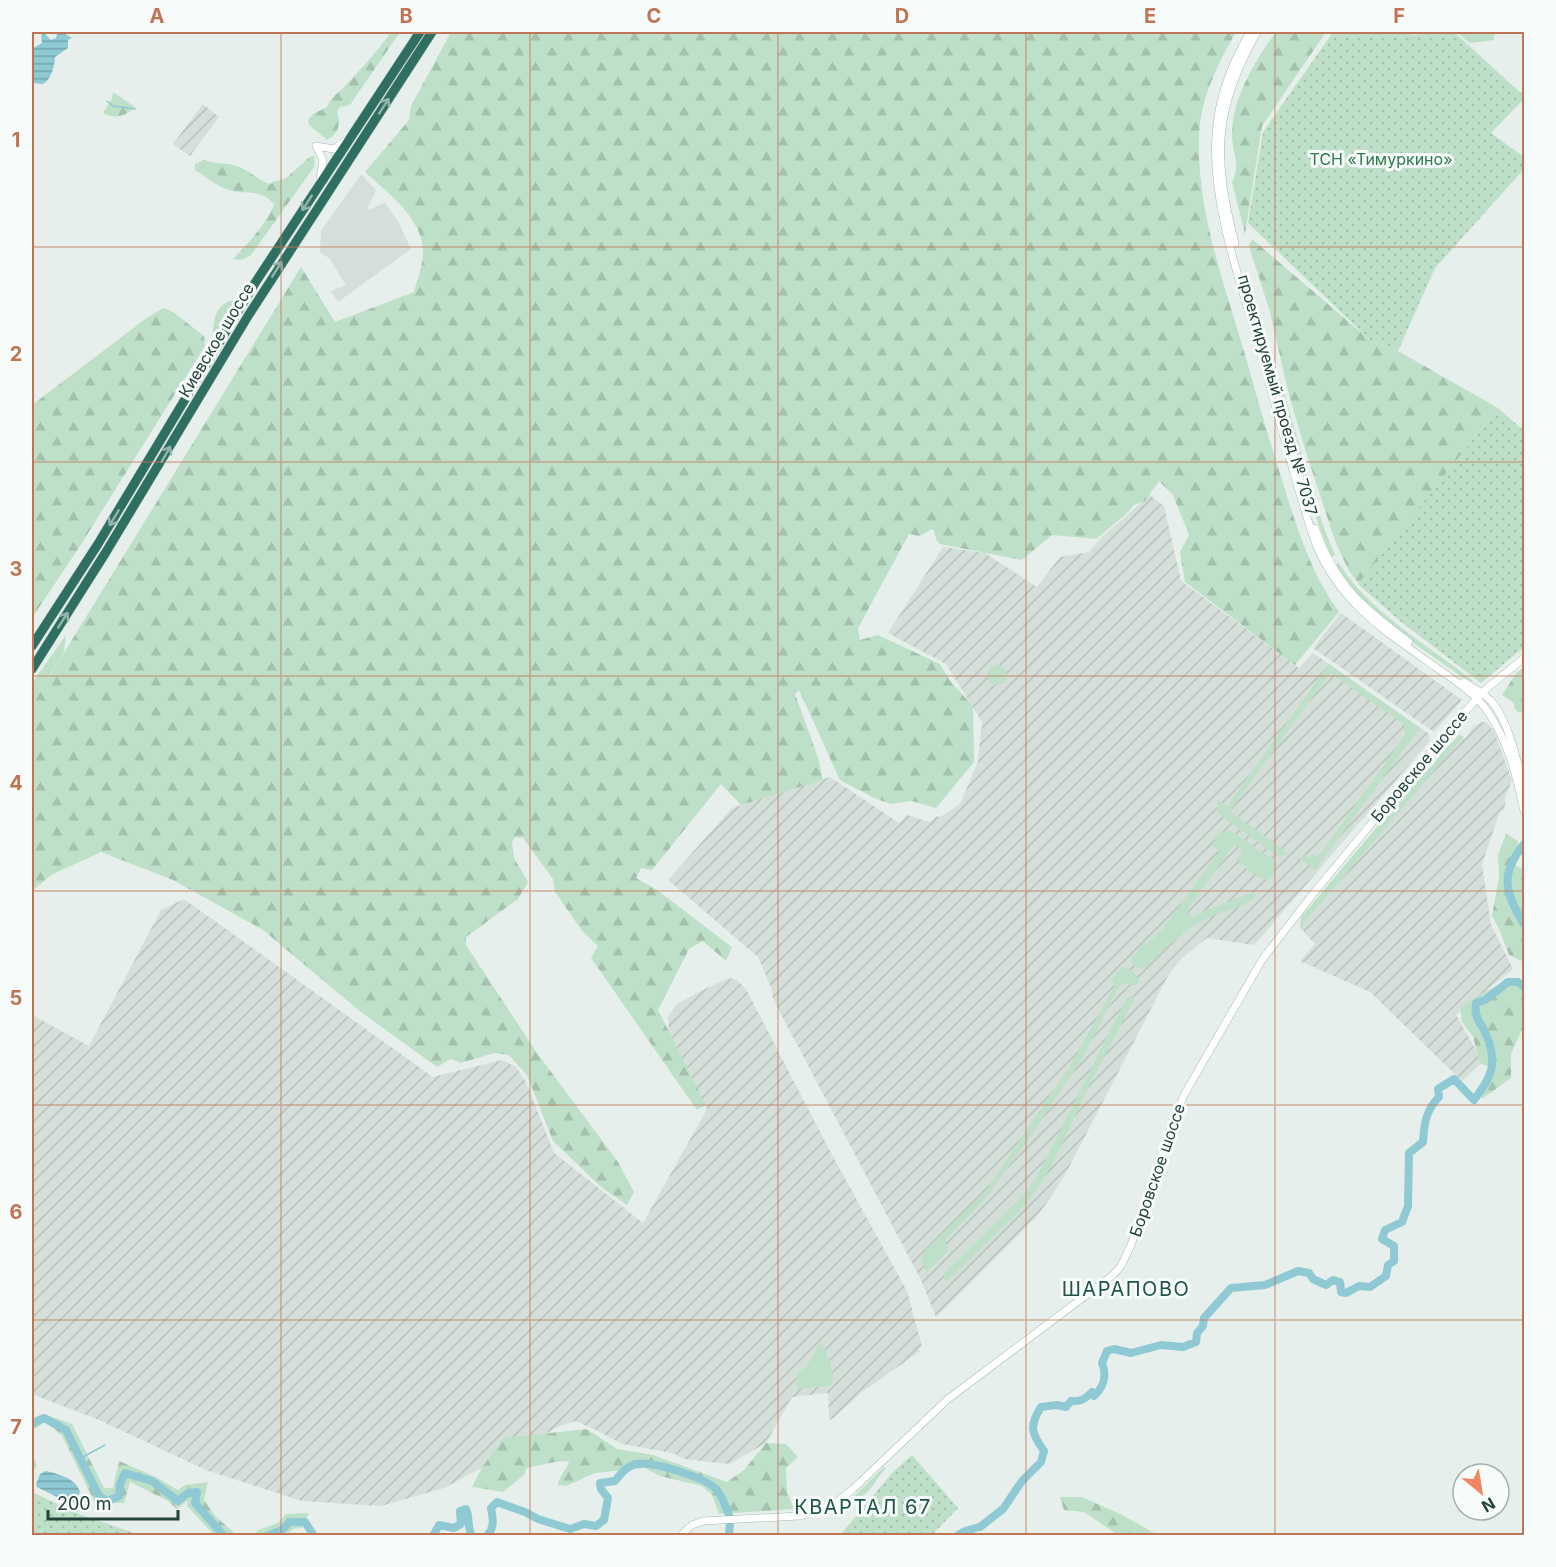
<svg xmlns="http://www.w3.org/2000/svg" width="1556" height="1567" font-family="Inter,sans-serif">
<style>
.built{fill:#d4dfda}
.industrial{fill:url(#industrial-furrows)}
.grass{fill:#bfe0c8}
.forest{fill:url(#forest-firs)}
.garden{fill:url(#garden-dots)}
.water{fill:url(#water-rules)}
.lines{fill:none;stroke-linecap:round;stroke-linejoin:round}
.stream{stroke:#8ec9d4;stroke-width:1.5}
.river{stroke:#8ec9d4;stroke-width:8}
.secondary-casing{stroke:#a4bbb3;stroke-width:8}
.highway-casing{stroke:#c2cac8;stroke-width:10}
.secondary{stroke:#fff;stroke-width:7}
.highway{stroke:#2f6f62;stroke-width:9}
.oneway{stroke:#93b5ae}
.grid{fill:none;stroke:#c07456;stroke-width:1.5;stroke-opacity:0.55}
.labels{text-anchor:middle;stroke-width:6;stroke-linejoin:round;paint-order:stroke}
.park-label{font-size:16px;fill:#2d7a4b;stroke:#f7fbf9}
.street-label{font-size:16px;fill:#24423a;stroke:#f7fbf9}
.quarter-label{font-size:20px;letter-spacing:1.5px;fill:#1f5548;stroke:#f7fbf9}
.neatline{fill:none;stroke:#c07456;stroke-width:2}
.grid-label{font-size:20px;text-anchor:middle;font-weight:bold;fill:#c07456}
</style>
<defs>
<pattern id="industrial-furrows" width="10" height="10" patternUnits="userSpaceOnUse" patternTransform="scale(1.5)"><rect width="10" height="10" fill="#d4dfda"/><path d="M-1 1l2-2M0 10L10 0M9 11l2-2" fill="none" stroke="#b6c1bc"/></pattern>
<pattern id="forest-firs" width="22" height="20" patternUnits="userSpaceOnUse" patternTransform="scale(1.5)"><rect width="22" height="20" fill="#bfe0c8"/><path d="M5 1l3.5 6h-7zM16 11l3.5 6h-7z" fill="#a4c1ad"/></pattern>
<pattern id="garden-dots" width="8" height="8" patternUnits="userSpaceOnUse" patternTransform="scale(1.5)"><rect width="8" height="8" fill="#bfe0c8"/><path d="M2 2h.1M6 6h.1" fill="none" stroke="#a4c1ad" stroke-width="1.8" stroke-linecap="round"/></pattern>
<pattern id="water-rules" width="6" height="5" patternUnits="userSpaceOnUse" patternTransform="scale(1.5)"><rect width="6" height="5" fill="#8ec9d4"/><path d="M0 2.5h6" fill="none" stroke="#74a5ad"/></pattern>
</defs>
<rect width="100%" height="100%" fill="#e6efeb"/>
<path class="built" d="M361 174 376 190 367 209 369 210 383 203 386 204 399 223 411 249 338 302 331 291 346 285 330 259 320 252 321 231Z"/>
<path class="industrial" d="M203 104 219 117 190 156 173 144Z
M1150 495 1164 506 1181 581 1299 668 1313 653 1429 734 1430 741 1254 945 1207 938 1182 958 1169 974 1066 1173 1049 1200 1037 1216 936 1317 921 1280 773 999 772 990 758 957 668 880 732 808 830 777 899 823 907 815 930 822 936 816 940 817 960 804 978 762 982 722 946 664 888 633 943 547 985 553 1037 587 1060 557 1089 552 1102 537Z
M1341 613 1462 700 1434 732 1313 648Z
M1482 722H1486L1494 731 1512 780 1504 800 1506 801 1503 811H1500L1482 864 1491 925 1513 969 1456 1015 1483 1062 1462 1081 1370 992 1300 961 1315 944 1302 929 1304 923 1460 739 1465 738 1474 726Z
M184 899 433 1077 502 1060 516 1067 526 1082 554 1153 643 1223 707 1109 669 1034 668 1016 677 1004 705 989 729 978 737 980 746 989 830 1151 907 1291 922 1346 919 1348 920 1351 861 1393 831 1420 829 1418 828 1393 792 1397 766 1443 729 1464 684 1459 673 1453 622 1444 596 1430 575 1421 560 1426 444 1488 381 1506 302 1501 206 1470 99 1420 32 1394V1015L89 1046 161 910Z"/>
<path class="grass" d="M1456 32H1495L1494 40 1470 43Z
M229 301 233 300 235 303 215 334 213 332C214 318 216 307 229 301Z
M1280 379 1322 523 1335 555 1331 557 1311 504 1277 380Z
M1338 562C1370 613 1427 644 1473 681L1471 683C1423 649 1368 617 1336 566Z
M66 635 64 652 32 705V683Z
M1329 664 1420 728 1315 870 1300 859 1303 854 1309 858 1312 853 1318 857 1406 734 1403 730 1405 725 1330 673 1230 811 1285 851 1286 855 1277 856 1220 815 1217 810V800L1227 806Z
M987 675a10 10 0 1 1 20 0a10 10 0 1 1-20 0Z
M1459 735 1464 736 1304 923 1302 929 1313 941 1300 928 1301 917 1421 775 1433 765 1442 752Z
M1230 830 1272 859 1276 865 1274 875 1267 881C1257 878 1244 867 1237 859L1243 850 1234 845 1186 912 1193 917 1202 912 1252 892 1256 894 1254 899C1238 909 1219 912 1202 921 1182 931 1164 950 1148 966L1143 969 1133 965 1130 960 1144 943 1146 945 1163 929 1219 851 1213 846 1216 840 1213 838 1222 832Z
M1122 967C1130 967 1138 974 1139 982L1134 986 1125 983 1119 986 1083 1057 1024 1146 984 1200 945 1240 948 1248 947 1252 927 1272 921 1261 926 1249 984 1193 1070 1066 1112 991 1115 983 1110 980Z
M1131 995 1134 999 1087 1090 1052 1165 1036 1191 1016 1215 947 1281 944 1280V1273L1022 1197 1036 1178 1126 999Z
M821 1342C827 1357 838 1371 830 1386L797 1389 796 1374 806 1367Z"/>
<path class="forest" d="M391 32H400L350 105 340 107 337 111C341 124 339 133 327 140L309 125 308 120 313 114 327 107C330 98 338 93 345 86 361 69 378 51 391 32Z
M451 32H1236C1217 65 1200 99 1199 138 1197 216 1227 291 1248 365 1260 409 1273 452 1287 496 1300 537 1313 576 1339 612L1295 665 1185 582 1180 552 1189 535 1173 495 1159 481 1145 501 1134 505 1125 515 1096 539 1052 535 1022 560 940 544 937 541 933 529 919 536 909 534 858 628 860 640 878 635 940 664 950 681 973 706 974 762 936 808 912 801 891 804 874 798 840 780 799 690 795 694 818 757 823 780 741 805 721 784 652 870 641 868 636 878 657 890 732 947 726 961 703 941 689 949 658 1010 706 1105 697 1110 591 958 598 946 583 932 555 892 553 879 523 838 515 837 512 842 514 858 528 882 518 899 466 937V945L537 1053 618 1162 634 1192 627 1205 601 1187 553 1141 527 1075 509 1055 494 1053 461 1063 451 1059 437 1067 361 1012 263 930 173 880 101 852 51 875 32 891V705L301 267 335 322 414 292C417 280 424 263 423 250 422 218 387 192 365 172L409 120 411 106Z
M1276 32H1326L1262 126 1245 234 1232 182C1241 165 1233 155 1232 137 1231 100 1255 60 1276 32Z
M113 92 135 107H136C124 116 117 120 103 113L112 99Z
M311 156H315L314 167 251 255 242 260 233 259C248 243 266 225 274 205 262 188 246 195 229 190 218 187 205 176 195 170V164L204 160C215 164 226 163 237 166 249 170 258 181 271 184L272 182 285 179Z
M1252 239 1370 340 1398 351 1498 408 1359 584 1349 571 1335 541 1304 446 1289 395 1270 312 1249 246Z
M164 308 173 312 204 336 205 346 80 546 32 618V405L148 317Z
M1524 668V713C1517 712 1514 711 1514 703L1502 695 1517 672Z
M1506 834 1518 841 1516 866 1524 869V962L1509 955 1500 931 1492 916 1499 877 1498 855Z
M1515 978 1524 982V1025L1511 1054V1078L1482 1099 1483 1082 1490 1067 1480 1063 1473 1037 1462 1022 1460 1007 1486 991Z
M44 1414 72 1424 104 1488H113L119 1461 156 1477 178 1490 185 1485 208 1482 204 1500 216 1517 237 1535H214L187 1506 188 1500 177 1509 168 1501 130 1482 124 1503H95L61 1434 45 1422 34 1429 32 1453 37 1465 34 1470 32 1469V1418Z
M587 1429 617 1449 653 1455 727 1482 744 1470 766 1443 786 1444 798 1457 786 1468 787 1492 794 1509 719 1514 712 1495 702 1486 660 1476 645 1468 595 1473 566 1486 558 1485C559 1475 567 1470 569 1461L555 1462 526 1468 525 1474 503 1492 472 1487 483 1466 504 1438Z
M884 1467 886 1468C875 1480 871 1493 856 1500L852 1498Z
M1060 1497H1082L1120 1514 1158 1535H1118L1084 1512 1064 1510Z
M309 1513 302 1528 293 1529 286 1535H254L258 1530 278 1523 286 1514Z"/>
<path class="garden" d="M1333 32H1400L1416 35 1420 32H1454L1524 96V99L1491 133 1524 157V169L1435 268 1398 351 1370 340 1248 223 1263 132Z
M1498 408 1524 431V647L1481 683 1400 621 1358 584Z
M912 1455 958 1508 932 1535H840L892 1473Z
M32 1492 79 1514 140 1535H32Z"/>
<path class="water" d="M43 32 51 40 56 38 57 34 62 32 72 38 68 40V48L55 57C55 64 51 82 42 84 38 84 35 83 32 83V49L42 43 41 36Z
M46 1471C58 1474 76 1478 80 1492L75 1502 69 1503 37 1487 36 1484 40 1474Z"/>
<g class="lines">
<path class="stream" d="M107 101 113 106 135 109
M81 1458 105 1445
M281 1536 282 1530"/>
<path class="river" d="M1524 844C1499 875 1505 893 1524 924
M32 1424 44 1418 66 1430 99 1496 108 1501 119 1496 120 1484 125 1473 152 1481 178 1501 188 1493 197 1492 195 1503 224 1536
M267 1536 282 1530 290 1522H305L314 1536
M433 1536 439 1525 454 1528 461 1524 460 1511 466 1509C470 1517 467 1528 472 1536
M487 1536C495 1527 493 1519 491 1508L497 1502 525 1512 538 1519 570 1529 584 1524 596 1526 604 1520 608 1498 601 1489 600 1483 615 1481C620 1474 627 1466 636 1464 653 1461 705 1477 717 1490 722 1496 726 1508 729 1515
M729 1536 730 1522
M957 1536 965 1531 980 1527 1003 1509 1022 1481 1041 1462 1044 1451C1031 1433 1029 1426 1041 1407L1057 1405 1066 1407 1071 1401C1081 1402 1085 1399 1092 1392L1094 1396C1104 1387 1107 1375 1102 1363L1107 1351 1114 1349 1131 1353 1161 1345 1183 1347 1196 1342 1197 1333 1203 1326 1204 1318 1231 1288 1265 1285 1298 1271 1309 1273 1313 1279 1326 1285 1333 1280 1340 1282 1341 1292 1346 1293 1359 1286 1370 1287 1386 1276 1388 1265 1394 1261V1246L1382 1239 1385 1230 1402 1222 1408 1206 1409 1153 1423 1142C1424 1124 1426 1110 1439 1097L1438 1089 1454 1079 1474 1100C1492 1077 1498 1063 1486 1034 1480 1020 1474 1020 1476 1003L1485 1000 1508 982H1518L1524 987"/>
<defs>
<path id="secondary" d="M1250 32C1232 63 1218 98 1216 135 1211 205 1242 286 1261 353 1279 416 1294 480 1315 542 1340 604 1385 631 1437 668 1454 680 1473 692 1486 709 1508 740 1516 774 1524 811
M316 146 323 160 320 180
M316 146 334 149 347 140
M1235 243C1213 158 1213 110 1257 32
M1278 399 1300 477
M1315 528C1335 585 1363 608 1409 642
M1464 682C1473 688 1484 693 1491 701 1508 719 1518 764 1524 788
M680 1536 692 1525 703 1521 800 1516 833 1505 853 1489 948 1399 1113 1275 1121 1266 1131 1245 1173 1121 1184 1095 1262 960 1316 890 1460 717 1486 689 1524 658"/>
<path id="highway" d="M32 646 98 544 255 283 420 32
M32 669 106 552 248 316 432 32"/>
</defs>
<use href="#secondary" class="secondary-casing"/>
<use href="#highway" class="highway-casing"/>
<use href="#secondary" class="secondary"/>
<use href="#highway" class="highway"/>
</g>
<defs><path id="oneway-shaft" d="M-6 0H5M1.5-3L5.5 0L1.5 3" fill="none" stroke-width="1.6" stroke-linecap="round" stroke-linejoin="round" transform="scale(1.5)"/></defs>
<g class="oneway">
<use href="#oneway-shaft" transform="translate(384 106) rotate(-57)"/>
<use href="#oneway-shaft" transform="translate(307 203) rotate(123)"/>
<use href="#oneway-shaft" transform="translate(277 269) rotate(-58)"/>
<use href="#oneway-shaft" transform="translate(166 454) rotate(-60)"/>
<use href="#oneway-shaft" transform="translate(114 518) rotate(121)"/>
<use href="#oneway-shaft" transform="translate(63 620) rotate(-57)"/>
</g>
<path class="grid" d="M281 32V1536M530 32V1536M778 32V1536M1026 32V1536M1275 32V1536M32 247H1524M32 462H1524M32 676H1524M32 891H1524M32 1105H1524M32 1320H1524"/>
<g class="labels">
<g class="park-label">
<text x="1381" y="165">ТСН «Тимуркино»</text>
</g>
<g class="street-label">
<text transform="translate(216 340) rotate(-59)" y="6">Киевское шоссе</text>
<text transform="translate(1278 395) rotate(74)" y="6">проектируемый проезд № 7037</text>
<text transform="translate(1419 766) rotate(-50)" y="6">Боровское шоссе</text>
<text transform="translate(1157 1170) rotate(-71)" y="6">Боровское шоссе</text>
</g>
<g class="quarter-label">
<text x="1126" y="1296">ШАРАПОВО</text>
<text x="863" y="1514">КВАРТАЛ 67</text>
</g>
</g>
<rect width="1556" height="1567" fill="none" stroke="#f7fbf9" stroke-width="66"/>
<g transform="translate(1481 1492) rotate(150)"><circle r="28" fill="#f7fbf9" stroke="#a3b1ad" stroke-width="1.5"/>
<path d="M0-4.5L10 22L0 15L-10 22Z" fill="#f4845f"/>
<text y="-9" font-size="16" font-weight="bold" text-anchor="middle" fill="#24423a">N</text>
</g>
<path d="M48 1510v9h130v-9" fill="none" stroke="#24423a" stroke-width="3"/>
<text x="57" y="1510" font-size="18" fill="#24423a" stroke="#f7fbf9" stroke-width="4.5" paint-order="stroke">200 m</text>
<rect x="33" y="33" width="1490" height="1501" class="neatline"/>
<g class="grid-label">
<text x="157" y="23">A</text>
<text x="406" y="23">B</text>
<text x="654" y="23">C</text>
<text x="902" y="23">D</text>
<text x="1150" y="23">E</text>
<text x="1399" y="23">F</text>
<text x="16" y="147">1</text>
<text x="16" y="361">2</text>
<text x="16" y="576">3</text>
<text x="16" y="790">4</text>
<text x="16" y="1005">5</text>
<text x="16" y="1219">6</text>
<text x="16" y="1434">7</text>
</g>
</svg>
